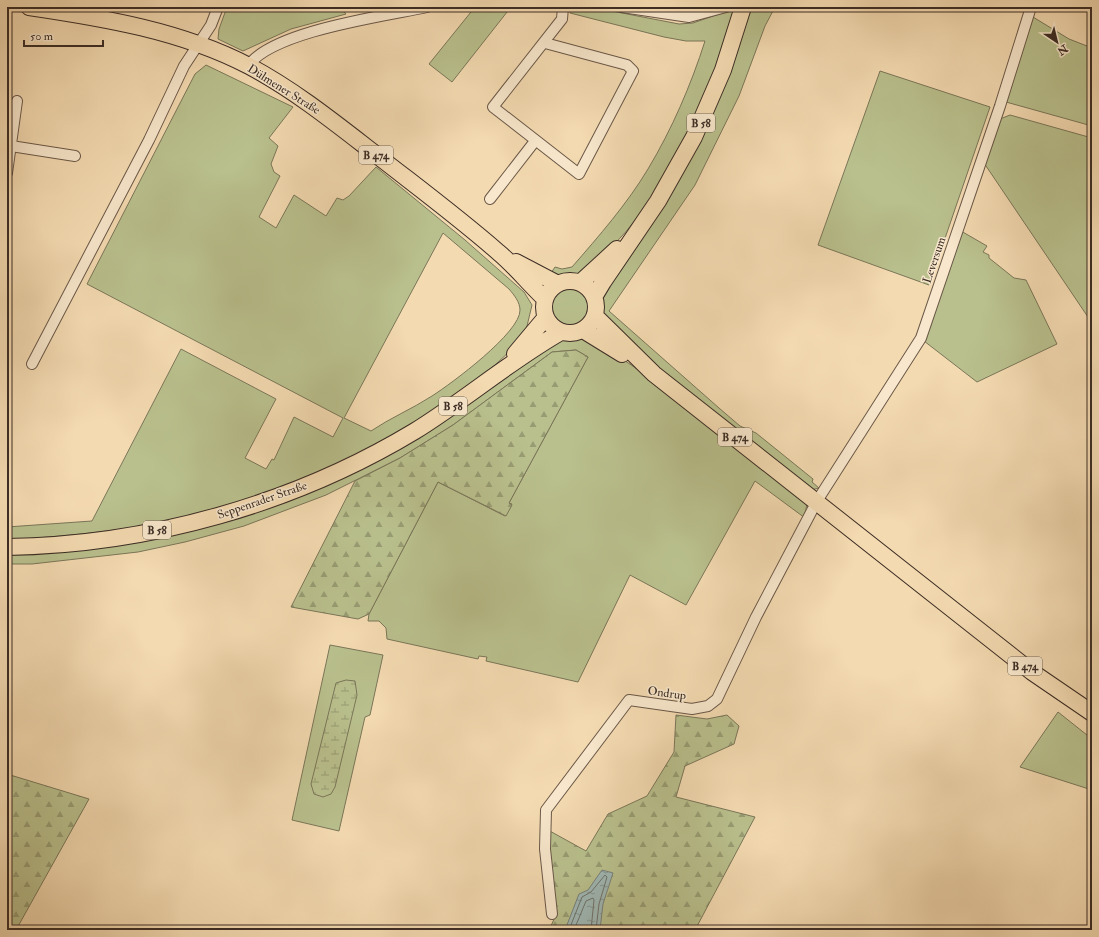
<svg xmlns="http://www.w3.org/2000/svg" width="1099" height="937" font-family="'IM FELL Double Pica',serif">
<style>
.green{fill:#b9c08d;stroke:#7a7659;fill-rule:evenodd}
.forest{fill:url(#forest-firs);stroke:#7a7659}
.wetland{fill:url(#wetland-marsh);stroke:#7a7659}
.water{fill:url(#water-ripples);stroke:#77807b}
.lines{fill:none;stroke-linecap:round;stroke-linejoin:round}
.shore{stroke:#6e726d;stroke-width:1}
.minor-casing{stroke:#6a5848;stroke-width:12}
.primary-casing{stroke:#3c2d25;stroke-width:18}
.minor{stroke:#f8e7cc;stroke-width:10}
.primary{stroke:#f4dab1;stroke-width:16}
.labels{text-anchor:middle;stroke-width:3;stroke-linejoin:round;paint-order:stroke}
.shield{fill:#f8e7cc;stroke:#746557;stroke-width:1}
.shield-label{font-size:11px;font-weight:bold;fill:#3c2d25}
.street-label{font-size:12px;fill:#3c2d25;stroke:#f8e7cc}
</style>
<defs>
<pattern id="forest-firs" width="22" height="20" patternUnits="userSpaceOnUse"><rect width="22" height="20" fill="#b9c08d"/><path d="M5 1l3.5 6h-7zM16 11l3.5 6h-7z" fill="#989c73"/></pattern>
<pattern id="wetland-marsh" width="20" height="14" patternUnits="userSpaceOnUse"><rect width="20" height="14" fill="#b9c08d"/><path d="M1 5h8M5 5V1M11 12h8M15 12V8" fill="none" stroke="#989c73"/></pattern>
<pattern id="water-ripples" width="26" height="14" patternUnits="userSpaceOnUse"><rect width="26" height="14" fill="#9fb8b5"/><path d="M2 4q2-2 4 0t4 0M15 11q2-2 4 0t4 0" fill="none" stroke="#839693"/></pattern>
</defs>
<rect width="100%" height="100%" fill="#f4dab1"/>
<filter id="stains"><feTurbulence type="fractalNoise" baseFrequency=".005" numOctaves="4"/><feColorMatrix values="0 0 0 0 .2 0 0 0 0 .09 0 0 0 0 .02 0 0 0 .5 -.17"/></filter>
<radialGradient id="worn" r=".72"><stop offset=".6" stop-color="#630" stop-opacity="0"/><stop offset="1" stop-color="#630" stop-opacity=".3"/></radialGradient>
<path class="green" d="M227 7H340L346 14 291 29 243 51 218 39 219 29Z
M475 7H511L452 82 429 64Z
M572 7H591L679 24 693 23 736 8C709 94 670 195 602 256 596 262 589 271 582 275 576 278 556 276 549 276L555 267 562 269 572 267C599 236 627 204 648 169 672 129 691 85 705 41H686L664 37 570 13Z
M750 7H775L765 26 739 96 695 185 609 311 719 408 740 426 756 433 813 479 812 482 819 488 811 490 665 376 602 314 601 300 642 234Z
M1033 17 1069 39 1092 48V126L1006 102Z
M206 65 293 107 269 138 278 146 271 164 274 172 280 176 259 217 276 228 294 195 326 216 337 198 343 200 349 196 376 167 465 240 524 292 532 305 527 326 528 329C502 365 464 391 427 414 355 460 276 494 192 515 178 518 163 523 148 525 101 533 54 537 7 540V527L92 521 181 349 276 399 245 458 266 469 272 459 274 460 294 417 333 437 343 418 87 284 195 74ZM443 233 509 289C514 295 520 302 520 310 521 332 451 384 432 396 412 409 390 418 371 431L344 418Z
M880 71 990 107 929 285 818 245Z
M1010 115 1092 138V323L984 163 1000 119Z
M961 231 987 246 983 252 989 255V258L1014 278 1026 280 1057 344 977 382 924 341Z
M551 308a19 19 0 1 1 38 0a19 19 0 1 1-38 0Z
M558 339H588L599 343 643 373 807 501 805 518 755 481 686 605 630 575 578 682 486 661 487 657 479 656 478 659 387 639 386 628 379 621H368L369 614 438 482 505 516 512 504 509 503 588 357 576 350 552 352 453 425 400 458 326 495 244 526 185 542 138 552 32 564H7V553L280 502Z
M330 645 383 655 370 715 365 717 339 831 292 820Z
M1058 712 1092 739V790L1020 767Z"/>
<path class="forest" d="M576 350 588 357 509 503 512 505 506 516 438 482 369 614 358 619 291 607 355 481 400 458 453 425 552 352Z
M676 715 707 719 727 715 739 726 734 744 685 766 676 797 755 817 695 930H549L556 915 549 849 548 830 586 851 608 814 647 796 674 752Z
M7 774 89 799 16 930H7Z"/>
<path class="wetland" d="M346 680 355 681 357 695 335 787 331 794 323 797 314 794 311 784 336 683Z"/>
<path class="water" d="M602 870 613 873 603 904 600 930H565L579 894 588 890Z"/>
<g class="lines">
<path class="shore" d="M569 930 582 897 591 892 605 875 607 877 599 904 596 930
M574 930 586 901 593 898 594 900 591 930"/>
<defs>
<path id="minor" d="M622 7 689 17 726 7
M545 43 627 65 633 71 579 174 493 107 562 19 563 7
M248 66C272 31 385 16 427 7
M11 146 75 156
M7 173 17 101
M490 199 535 141
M32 364 149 140 184 66 211 25 218 7
M552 914 545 849 546 810 629 700 692 709 708 706 717 699 756 617 817 501 921 338 1000 106 1031 7"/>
<path id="primary" d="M29 7C104 18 182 31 249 66 294 90 334 122 374 153 416 186 458 217 498 252 515 266 529 284 545 299
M516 262 558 284
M544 307a26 26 0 1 1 52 0a26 26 0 1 1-52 0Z
M580 283 617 249
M594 297 603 282 658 201 694 137 723 70 743 7
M595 316 654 374 1032 672 1092 713
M583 330 622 354
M515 354 546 317
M7 547C149 545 294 504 415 431 465 400 510 361 561 332"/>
</defs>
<use href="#minor" class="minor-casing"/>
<use href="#primary" class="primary-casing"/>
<use href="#minor" class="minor"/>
<use href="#primary" class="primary"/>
</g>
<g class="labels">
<g class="shield">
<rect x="687" y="114" width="28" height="18" rx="3"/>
<rect x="359" y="146" width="34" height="18" rx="3"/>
<rect x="439" y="397" width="28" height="18" rx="3"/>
<rect x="718" y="428" width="34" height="18" rx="3"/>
<rect x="143" y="521" width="28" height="18" rx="3"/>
<rect x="1008" y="657" width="34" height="18" rx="3"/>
</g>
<g class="shield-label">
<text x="701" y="127">B 58</text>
<text x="376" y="159">B 474</text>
<text x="453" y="410">B 58</text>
<text x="735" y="441">B 474</text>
<text x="157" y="534">B 58</text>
<text x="1025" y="670">B 474</text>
</g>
<g class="street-label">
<text transform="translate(284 89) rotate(32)" y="4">Dülmener Straße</text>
<text transform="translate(934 260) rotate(-71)" y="4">Leversum</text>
<text transform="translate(262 500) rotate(-19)" y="4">Seppenrader Straße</text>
<text transform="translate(667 693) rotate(8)" y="4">Ondrup</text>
</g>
</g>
<rect width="1099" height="937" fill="none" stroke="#f4dab1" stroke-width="24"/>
<rect x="8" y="8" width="1083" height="921" fill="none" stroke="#3c2d25" stroke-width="2"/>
<rect x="12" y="12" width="1075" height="913" fill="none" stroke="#3c2d25"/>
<g transform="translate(1057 42) rotate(145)" stroke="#f8e7cc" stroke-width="3" paint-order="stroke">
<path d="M0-3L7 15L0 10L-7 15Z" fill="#3c2d25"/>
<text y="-6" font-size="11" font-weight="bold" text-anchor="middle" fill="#3c2d25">N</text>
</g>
<path d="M24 40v6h79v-6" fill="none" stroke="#3c2d25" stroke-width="2"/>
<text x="30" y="40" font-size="12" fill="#3c2d25" stroke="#f8e7cc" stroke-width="3" paint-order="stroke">50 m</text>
<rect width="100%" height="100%" filter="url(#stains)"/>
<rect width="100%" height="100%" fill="url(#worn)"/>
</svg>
